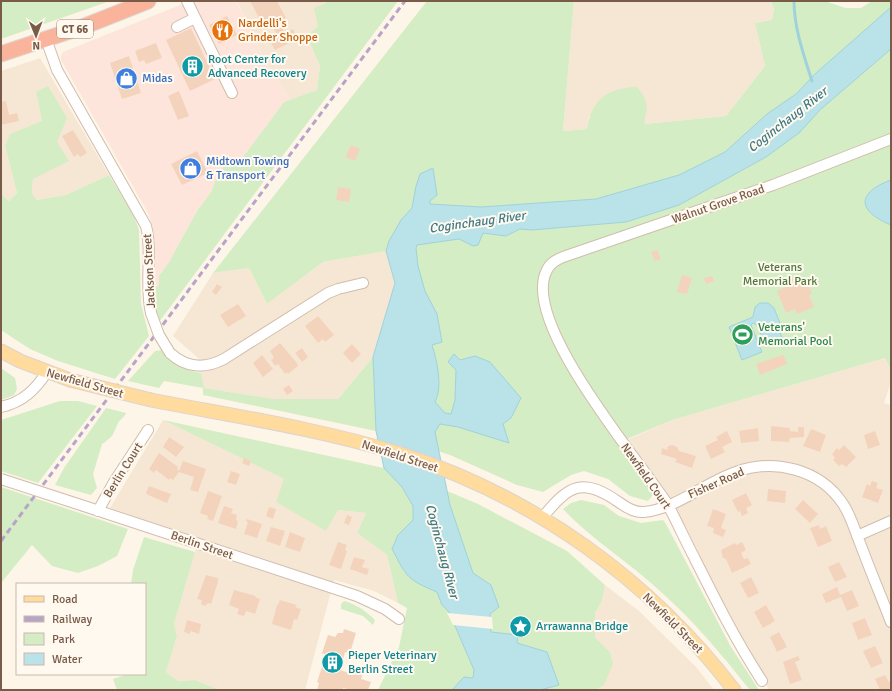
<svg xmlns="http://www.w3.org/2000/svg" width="892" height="691" font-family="Signika,sans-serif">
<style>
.residential{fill:#f6e7d5}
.commercial{fill:#fee5db}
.green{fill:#d4edc4}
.water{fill:#bae2e9;stroke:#a0d2db}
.pier{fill:#fdf5e7}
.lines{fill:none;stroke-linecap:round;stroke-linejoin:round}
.stream{stroke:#a0d2db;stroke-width:3}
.building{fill:#f4d3bd}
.minor-casing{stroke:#d0bdac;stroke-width:12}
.major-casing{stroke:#dcd4d0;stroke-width:15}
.highway-casing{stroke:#dcd4d0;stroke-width:17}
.minor{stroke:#fff;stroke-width:10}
.major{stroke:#ffdb9d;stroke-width:13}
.highway{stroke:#fab49b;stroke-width:15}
.rail{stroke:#b8a4c9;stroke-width:3;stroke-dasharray:6 4;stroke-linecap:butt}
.minor-bridge-casing{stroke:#d0bdac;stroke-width:12;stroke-linecap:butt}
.major-bridge-casing{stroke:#dcd4d0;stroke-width:15;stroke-linecap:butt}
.minor-bridge{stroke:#fff;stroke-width:10}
.major-bridge{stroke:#ffdb9d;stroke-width:13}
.labels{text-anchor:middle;stroke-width:4;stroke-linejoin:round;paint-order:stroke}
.shield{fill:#fff9ef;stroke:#a18a7b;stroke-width:1}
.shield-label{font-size:11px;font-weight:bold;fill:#795b49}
.food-label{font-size:12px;fill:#c56008;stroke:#fff9ef;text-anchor:start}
.culture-label{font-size:12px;fill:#0d838f;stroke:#fff9ef;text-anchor:start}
.shop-label{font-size:12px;fill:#366cbe;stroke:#fff9ef;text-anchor:start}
.street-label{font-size:12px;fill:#795b49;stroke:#fff9ef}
.park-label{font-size:12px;fill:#4f7a3e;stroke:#fff9ef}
.leisure-label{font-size:12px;fill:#27864d;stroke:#fff9ef;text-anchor:start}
.water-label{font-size:13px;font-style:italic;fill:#3f7b87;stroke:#fff9ef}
</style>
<rect width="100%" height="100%" fill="#fdf5e7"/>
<path class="residential" d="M238 1H326L318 26 307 36 320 66 317 90 290 100 265 60 237 2Z
M574 1H771L774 7 772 20 755 23 765 66 726 116 644 124 647 108 589 116 587 129 563 131Z
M40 58 109 175 66 195 37 200 32 193 33 179 57 142 36 92 42 121 5 146 17 193 9 201 1 194V71Z
M386 251 395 283 373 357 338 399H274L203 388 198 358 173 336 213 273 249 268 267 304 323 262Z
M885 358 891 370V382L884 403 891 405V690H769L686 530 660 486 627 440 672 420Z
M163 420 284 479 326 530 337 510 366 513 357 533 387 555 398 603 374 591 334 580 305 690H220L195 680 178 681 166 672 177 636 174 624 199 538 110 508Z
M605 585 639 611 696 667 714 690H595L604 685 610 652 595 637V613L602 601Z"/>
<path class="commercial" d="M190 1H238L237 3 265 60 290 100 284 102 240 161 225 165 218 174 211 192 197 211 169 262 159 276V286L154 287 152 286 155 245 153 228 148 213 61 60V56L63 52Z"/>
<path class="green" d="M1 1H110L1 39Z
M326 1H398L159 322 154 300V287L159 286V276L169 262 197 211 211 192 218 174 225 165 240 161 284 102 317 90 320 66 307 36 318 26 314 8 326 3Z
M427 1H574L563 131 587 129C592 99 607 88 637 87 642 93 647 100 647 108 647 113 644 118 645 124L726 116 765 66 755 23 772 20 774 8 771 1H824L846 8H861L872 1H891V370L885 358 672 420 627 439 660 486 648 501 630 496 608 479 584 471 571 475 543 492 517 485 450 455 376 431 203 395V388L164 381 159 388 128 381 155 351 162 350C173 363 184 370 201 373L204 388 274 399H338L373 357 395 283 386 251 323 262 267 304 249 268 213 273Z
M48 86 67 118 57 142 69 161 33 179 32 193 37 200 66 195 109 175 133 214 139 230 141 304 149 336 115 379 58 361 30 349 1 330V194L9 201 17 193 5 146 10 134 42 121 36 92Z
M1 368 15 378 17 389 14 395 1 400Z
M60 401H78L97 406 38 483 1 471V420Z
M106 408 126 413C124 418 120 419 118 423 112 436 115 435 102 444L93 474 97 488 91 495 55 485 64 468Z
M163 420 384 468 421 480 478 504 567 551 605 585 602 601 595 613V637L610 652 613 664 604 685 595 690H378L399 647 407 608 398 603 387 555 357 533 366 513 338 510 326 531 276 502 284 479Z
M1 487 128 529 117 556 98 566 78 573 52 566 32 545 1 583Z
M581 500 604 505 619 516 641 523 663 520 666 524 731 647 759 690H750C722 655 693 620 660 591 629 562 592 540 563 509L571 503Z
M144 537 195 552 174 624 177 636 166 672 178 681 195 680 220 690H117L113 679 128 674H145V584H131L133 570Z
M344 601C357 605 365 610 375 620L373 625 363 616 341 609V604Z"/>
<path class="water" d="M891 7V49L821 109 799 133 766 157 679 205 626 222 532 230 520 229 506 236 483 233 478 245 473 246 459 239 417 245 416 248 418 266 425 291 437 314 442 342 432 345C437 361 443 387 435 402L445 413 451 414 455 400 456 370 448 362 454 354 460 360 475 356 490 362 521 398 511 418 503 424 509 443 458 427 440 424 435 432 450 505 473 573 491 585 499 607 490 614 491 632 518 635 517 643 547 652 559 685 540 690H452L464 677 473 678 474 670 449 612 442 605 437 592C406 579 407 577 392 549L398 535 413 520V506L402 487 384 468 376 431 373 357 395 283 386 251 389 241 401 220 412 208 416 186 420 174 433 168 437 195 430 201V204L481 207 596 199 679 175 725 152 767 114 796 94 815 74Z
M891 180V225C857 211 856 193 891 180Z
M760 303H768L774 308 781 326 778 327 783 340 766 347 757 325 753 323 751 325 762 352 742 360 729 327 753 317 755 307Z"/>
<path class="pier" d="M447 613 492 617 493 629 453 625Z"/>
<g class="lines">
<path class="stream" d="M794 1C794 28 804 56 812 81"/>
</g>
<path class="building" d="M250 1H277L286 18 279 21 285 33 293 29 298 39 275 50 270 41 278 37 272 25 265 29Z
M227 16 237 35 219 44 209 25Z
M191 28 215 79 190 91 166 40Z
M156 43 162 58 146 64 144 60 139 62 135 51Z
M129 56 141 93 122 99 110 63Z
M179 91 189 116 178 120 168 96Z
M6 101 9 115 17 113 19 121 1 125V102Z
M73 130 87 153 80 157 78 154 74 157 62 136Z
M351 145 360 149 355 161 345 157Z
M197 151 208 173 182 185 171 164Z
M338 187 351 189 349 202 336 200Z
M657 250 661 259 655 261 651 252Z
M682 275 692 278 687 294 677 292Z
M801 275 806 287 809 286 812 294 809 295 814 307 797 314 795 309 786 313 777 291 786 287 784 281Z
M712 276 714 281 706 284 704 278Z
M217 284 222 287 216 295 212 292Z
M238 304 246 316 228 327 220 315Z
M318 316 334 335 325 342 323 339 318 343 305 326Z
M280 343 297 363 298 366 288 374 287 372 285 374 278 364 275 366 271 360 274 358 270 351Z
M352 344 361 354 352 363 343 353Z
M302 348 308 357 302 362 295 353Z
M262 355 273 369 263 377 253 363Z
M783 355 787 364 760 375 756 364Z
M289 385 293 391 287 395 283 389Z
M771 426 790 428V431L798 432V427H804V437L790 438 789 442 771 441Z
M758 428 759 441 741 443 739 431Z
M811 429 826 435 820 452 803 446Z
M727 431 732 442 722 447 725 452 711 459 705 446 718 440 716 437Z
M875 431 880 445 868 449 864 435Z
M169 437 184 447 176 457 163 447Z
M672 445 677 447 679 451 696 456 692 468 675 462 677 459 661 454 662 448 667 450 668 446Z
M844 445 856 457 846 467 842 464 839 466 833 460 835 458 832 454 837 448 839 450Z
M159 453 178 467 177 469 179 471 183 461 206 469 198 492 190 490 194 477 179 472 173 480 170 478 169 480 156 470 154 473 149 469Z
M244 458 251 461 249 466 242 463Z
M231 471 240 474 236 485 227 482Z
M872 481 878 483 876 488 883 490 878 503 862 497 867 484 870 486Z
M149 486 171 494 167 503 148 495 146 493Z
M768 489 786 491 785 503 767 501Z
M208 491 222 496 213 521 207 519 208 516 200 513Z
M746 493 752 505 746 508 748 513 742 516 740 511 738 512 732 500Z
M803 500 818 514 810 523 795 509Z
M224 506 233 509 231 513 237 515 236 519 238 522 236 529 218 523Z
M269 507 276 509 273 519 266 516Z
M713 509 726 514 721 528 726 530 723 537 713 533 714 528 707 526Z
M347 515 352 517 349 525 344 523Z
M247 519 262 524 257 538 244 534 248 522H246Z
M819 525 820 529 826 526 832 541 818 547 810 528Z
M271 527 285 531 280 546 266 541Z
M290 532 305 538 300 552 285 547Z
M338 542 347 545 345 550 347 551 341 569 329 565Z
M742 542 746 550 741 553 744 559 748 558 751 564 732 573 726 559 723 558 721 550 735 543 736 545Z
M354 557 365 560 362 567 369 569 367 575 350 569Z
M839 562 847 577 835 582 828 567Z
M206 575 218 578V582L211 604 208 603 205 606 201 604 202 600 197 599Z
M751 577 759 593 748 598 740 583Z
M837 587 840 595 852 590 859 606 847 611 841 597 826 603 822 594Z
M234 590 256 596 255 597 260 599 255 614 246 611 244 616 237 614 239 609 229 605Z
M280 600 297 605 295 607 301 609 297 620 294 619 291 630 272 624 277 605H278Z
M766 605 775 621 763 628 754 612Z
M865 618 872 635 858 640 852 623Z
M187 620 201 624 199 634 190 631V634L184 632Z
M344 629 356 633 350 653 345 652 340 670 355 675 356 671 363 673 361 679 371 682 368 690H351L343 688V690H317L319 683 317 682 326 655 322 653 328 635 335 637 338 633H343Z
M779 632 787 647 777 652 770 637Z
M875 646 883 663 871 668 863 651Z
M798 656 800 660 795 662 802 680 790 684 783 662Z
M885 675 889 682H891V690H880L875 679Z"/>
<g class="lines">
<defs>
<path id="minor" d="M187 1 232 93
M177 27 195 18
M46 39 57 70 146 226C153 252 144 284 151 313
M170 353C186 368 205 369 224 359L328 293 338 289 363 283
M1 407C23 402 35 390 47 372
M84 506 357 596 385 609 399 619
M98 511 114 482 148 430
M542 518C569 485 582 476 620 503 627 508 635 513 644 512 676 509 706 482 736 472 774 458 820 469 843 504 851 516 855 531 860 543 870 570 881 596 891 622
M857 536 891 521
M762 681C736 641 715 599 694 557 685 540 677 522 668 505 640 461 519 321 547 270 550 263 556 260 563 257L773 185 891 139"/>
<path id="major" d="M1 351 20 361 70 380
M151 400C234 416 320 429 401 454 533 496 650 580 734 690"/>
<path id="highway" d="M1 54 85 26 148 1"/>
</defs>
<use href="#minor" class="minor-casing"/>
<use href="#major" class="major-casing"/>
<use href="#highway" class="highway-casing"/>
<use href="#minor" class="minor"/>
<use href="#major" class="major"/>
<use href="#highway" class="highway"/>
<path class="rail" d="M1 541 405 1"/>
<defs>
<path id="minor-bridge" d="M151 313 159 335 170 353
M1 479 84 506"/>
<path id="major-bridge" d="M70 380 151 400"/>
</defs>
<use href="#minor-bridge" class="minor-bridge-casing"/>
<use href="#major-bridge" class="major-bridge-casing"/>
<use href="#minor-bridge" class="minor-bridge"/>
<use href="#major-bridge" class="major-bridge"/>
</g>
<defs>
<symbol id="restaurant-disc" viewBox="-11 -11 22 22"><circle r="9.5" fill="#e8710a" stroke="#fff9ef"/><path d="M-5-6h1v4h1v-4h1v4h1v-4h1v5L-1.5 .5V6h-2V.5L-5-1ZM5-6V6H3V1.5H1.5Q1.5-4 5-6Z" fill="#fff"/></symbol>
<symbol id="building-disc" viewBox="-11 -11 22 22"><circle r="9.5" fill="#0f9aa8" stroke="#fff9ef"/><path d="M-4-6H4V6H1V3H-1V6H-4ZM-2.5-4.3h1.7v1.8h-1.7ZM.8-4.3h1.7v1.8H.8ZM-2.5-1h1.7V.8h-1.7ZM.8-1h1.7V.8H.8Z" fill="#fff"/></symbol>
<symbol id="shop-disc" viewBox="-11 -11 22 22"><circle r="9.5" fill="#3f7fe0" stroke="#fff9ef"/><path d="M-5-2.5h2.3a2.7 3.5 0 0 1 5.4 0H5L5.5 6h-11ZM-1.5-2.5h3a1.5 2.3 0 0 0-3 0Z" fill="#fff"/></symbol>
<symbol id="stadium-disc" viewBox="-11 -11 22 22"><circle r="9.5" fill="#2e9e5b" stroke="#fff9ef"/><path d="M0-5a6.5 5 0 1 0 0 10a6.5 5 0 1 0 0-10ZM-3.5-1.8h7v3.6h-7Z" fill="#fff"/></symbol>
<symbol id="sight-disc" viewBox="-11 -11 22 22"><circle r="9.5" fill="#0f9aa8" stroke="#fff9ef"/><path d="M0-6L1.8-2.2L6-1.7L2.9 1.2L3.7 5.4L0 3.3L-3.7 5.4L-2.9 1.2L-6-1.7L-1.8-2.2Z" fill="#fff"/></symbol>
</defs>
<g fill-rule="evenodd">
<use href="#restaurant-disc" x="210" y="18" width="25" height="25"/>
<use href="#building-disc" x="180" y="54" width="25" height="25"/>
<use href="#shop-disc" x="114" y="66" width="25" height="25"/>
<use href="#shop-disc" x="178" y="156" width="25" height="25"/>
<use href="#stadium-disc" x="730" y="322" width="25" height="25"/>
<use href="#sight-disc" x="508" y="614" width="25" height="25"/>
<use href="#building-disc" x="320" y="650" width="25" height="25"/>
</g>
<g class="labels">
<rect class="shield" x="57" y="20" width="36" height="18" rx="3"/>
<g class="shield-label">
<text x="75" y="33">CT 66</text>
</g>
<g class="food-label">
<text x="238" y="27">Nardelli's<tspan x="238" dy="14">Grinder Shoppe</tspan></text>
</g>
<g class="culture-label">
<text x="208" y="63">Root Center for<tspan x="208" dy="14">Advanced Recovery</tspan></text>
<text x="536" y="630">Arrawanna Bridge</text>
<text x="348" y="659">Pieper Veterinary<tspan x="348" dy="14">Berlin Street</tspan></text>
</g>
<g class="shop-label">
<text x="142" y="82">Midas</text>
<text x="206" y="165">Midtown Towing<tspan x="206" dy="14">&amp; Transport</tspan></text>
</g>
<g class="street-label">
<text transform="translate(718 204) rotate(-19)" y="4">Walnut Grove Road</text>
<text transform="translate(149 271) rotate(-93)" y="4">Jackson Street</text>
<text transform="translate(85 383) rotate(16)" y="4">Newfield Street</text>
<text transform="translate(400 456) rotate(18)" y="4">Newfield Street</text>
<text transform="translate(123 470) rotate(-58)" y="4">Berlin Court</text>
<text transform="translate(646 476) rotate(55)" y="4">Newfield Court</text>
<text transform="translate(716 483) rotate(-24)" y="4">Fisher Road</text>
<text transform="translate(202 545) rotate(19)" y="4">Berlin Street</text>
<text transform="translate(673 623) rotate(45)" y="4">Newfield Street</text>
</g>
<g class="park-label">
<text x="780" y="271">Veterans<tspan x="780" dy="14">Memorial Park</tspan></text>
</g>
<g class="leisure-label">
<text x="758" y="331">Veterans'<tspan x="758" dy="14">Memorial Pool</tspan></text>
</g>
<g class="water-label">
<text transform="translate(787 119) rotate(-38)" y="5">Coginchaug River</text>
<text transform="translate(477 221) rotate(-8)" y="5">Coginchaug River</text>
<text transform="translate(443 551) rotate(75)" y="5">Coginchaug River</text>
</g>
</g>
<rect width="892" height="691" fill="none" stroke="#795b49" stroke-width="4"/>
<rect x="16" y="583" width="130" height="92" fill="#fff9ef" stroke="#c9baad"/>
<rect x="24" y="596" width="20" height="6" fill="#ffdb9d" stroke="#c9baad"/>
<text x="52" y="603" font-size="12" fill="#795b49">Road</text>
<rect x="24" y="616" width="20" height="6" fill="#b8a4c9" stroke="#c9baad"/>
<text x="52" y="623" font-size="12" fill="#795b49">Railway</text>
<rect x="24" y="633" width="20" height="12" fill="#d4edc4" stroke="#c9baad"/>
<text x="52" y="643" font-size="12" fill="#795b49">Park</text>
<rect x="24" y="653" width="20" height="12" fill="#bae2e9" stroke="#c9baad"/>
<text x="52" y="663" font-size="12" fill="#795b49">Water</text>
<g transform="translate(36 36) rotate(179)" stroke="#fff9ef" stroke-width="3" paint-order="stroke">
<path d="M0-3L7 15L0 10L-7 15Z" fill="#795b49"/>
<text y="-6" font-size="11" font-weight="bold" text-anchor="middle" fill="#795b49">N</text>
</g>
</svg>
